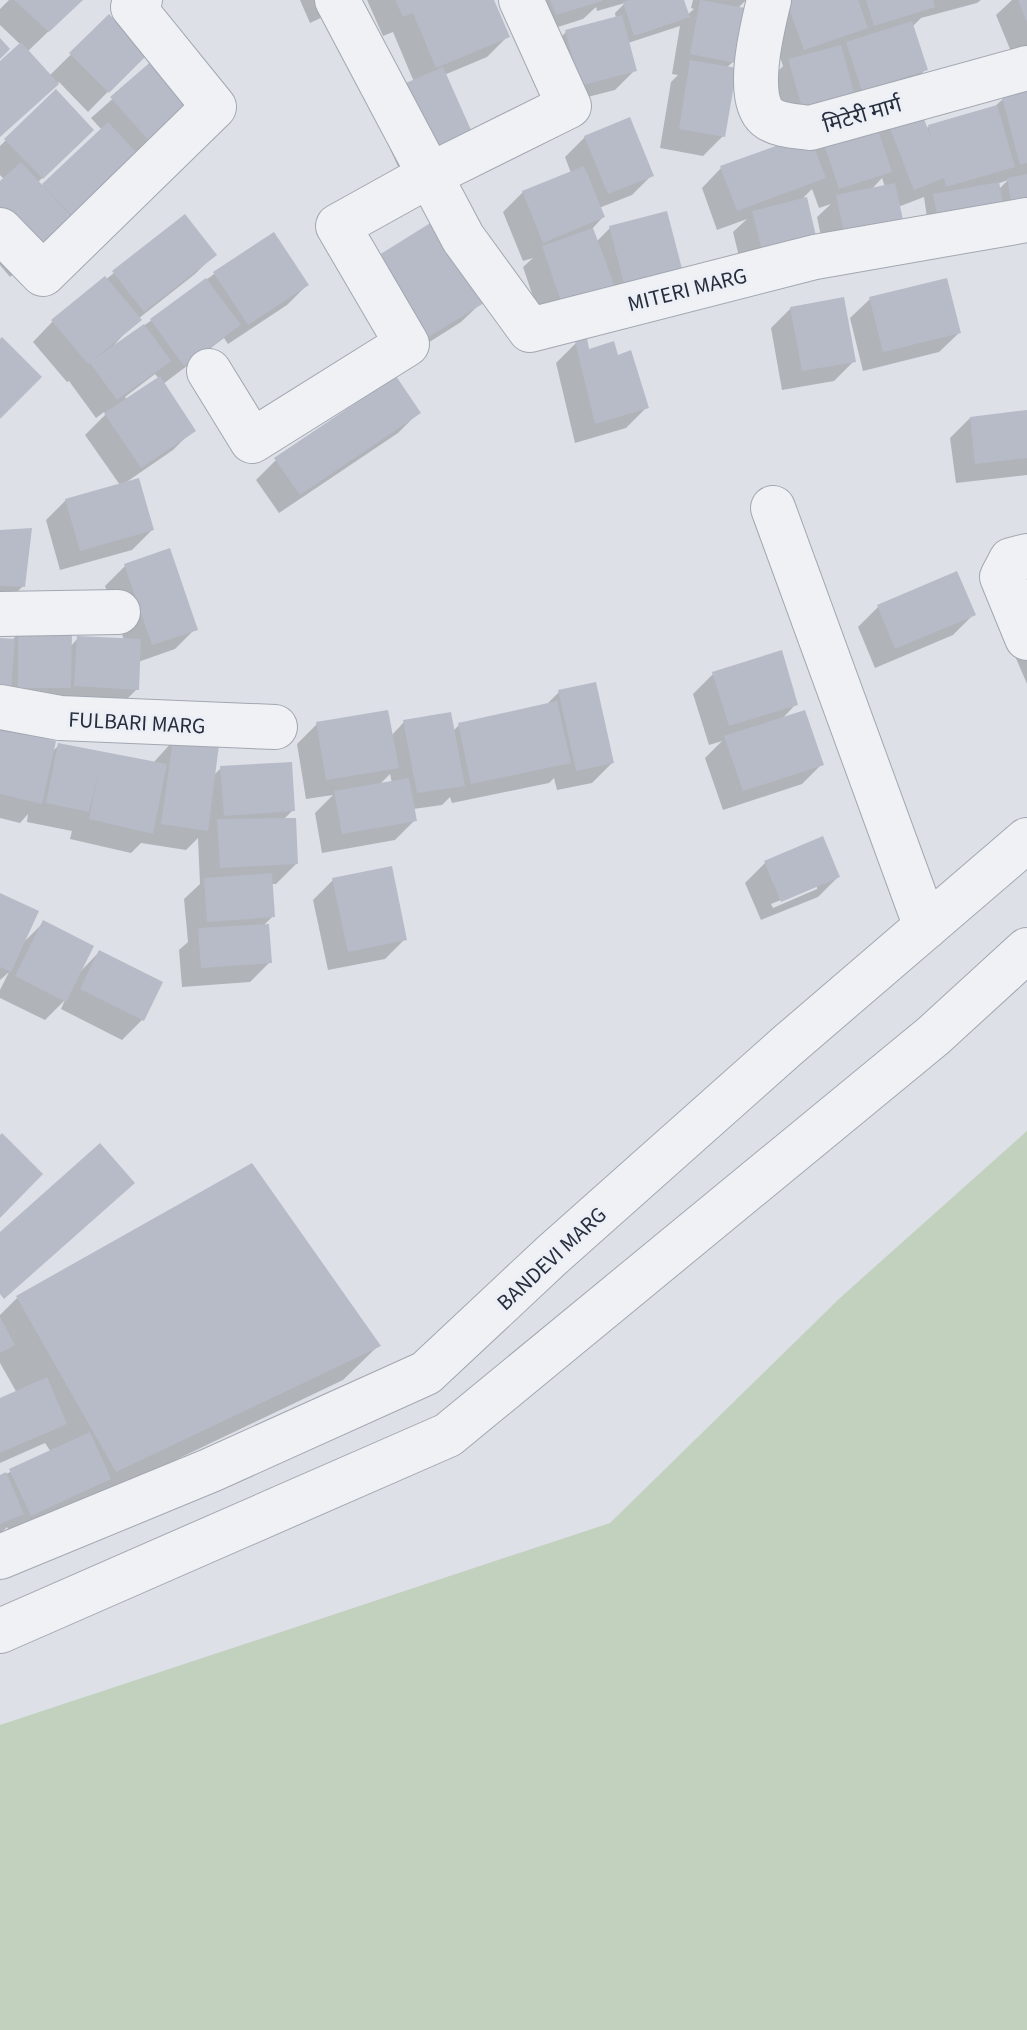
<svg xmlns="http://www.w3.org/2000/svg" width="1027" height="2030" font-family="'Source Sans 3','Noto Sans Devanagari',sans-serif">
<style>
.green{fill:#c1d1be}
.shadow{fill:#0003;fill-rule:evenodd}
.building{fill:#b7bbc7}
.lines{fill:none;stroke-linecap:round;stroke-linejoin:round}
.minor-casing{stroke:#a2a7b1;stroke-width:46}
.minor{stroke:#eff1f5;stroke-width:44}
.labels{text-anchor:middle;stroke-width:6;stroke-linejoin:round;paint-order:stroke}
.street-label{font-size:22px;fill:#262d3d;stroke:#eceff5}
</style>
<rect width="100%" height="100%" fill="#dde0e7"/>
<path class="green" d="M1027 1131V2030H0V1725L610 1523 841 1297Z"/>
<path class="shadow" d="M9 0H81L27 52 49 76 109 17 146 53 88 112 59 82 0 136V63L21 45 0 25V9Z
M300 0H363L352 12 325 16 310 23Z
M367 0H492L507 37 487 57 444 75 404 180 373 111 414 82 393 32 383 36Z
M522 0H682L687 15 694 9 691 8 693 0H746L738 8 733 62 726 68 723 136 703 156 660 148 671 82 678 75 672 74 680 26 628 43 635 70 615 90 560 104 546 52 566 32 616 19 615 13 625 3 597 11 596 7 583 19 536 34Z
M785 0H981L977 3 921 18 912 27 926 69 906 89 783 130 769 81 783 66 766 19Z
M1012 0H1027V62L1017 66 996 15Z
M154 62 191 105 10 277 0 265V184L5 180 0 175V146L55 92 92 130 37 183 41 187 102 130 91 118Z
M1027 92V223L930 238 924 197 898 207 826 260 817 217 831 204 819 208 812 189 804 197 816 244 744 277 733 232 747 219 717 230 702 188 721 168 887 119 925 128 993 108 1003 99ZM882 178 885 187 870 191ZM1008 180 997 191V184Z
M585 137 652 175 632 195 599 208 603 217 592 229 596 242 610 228 666 213 608 318 545 332 523 267 533 258 523 261 503 212 523 192 571 173 565 157Z
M214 255 195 274 138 319 114 345 115 347 214 274 307 285 287 305 228 344 224 338 163 384 193 430 173 450 125 483 152 530 132 550 60 570 46 520 66 500 120 485 85 435 106 414 104 412 96 418 69 381 67 382 33 342 52 322 114 273ZM155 374 159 379 127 400 125 397Z
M353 281 481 303 461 322 401 360Z
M870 299 959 333 939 352 863 371 850 318Z
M791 308 854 361 834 381 782 390 771 328Z
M576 343 588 352 617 358 646 408 626 428 575 443 556 363Z
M1027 412V475L956 483 950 438 970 418Z
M418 413 398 433 279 513 256 480 276 460Z
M0 532 23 586 3 606H0Z
M125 566 195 629 175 649 138 662 137 689 117 709 0 711V640L11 641 19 633 70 647 78 638 124 640 105 586Z
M878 607 973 615 953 635 875 668 858 627Z
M1027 644V684L1015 656Z
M713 674 796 704 781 720 822 764 802 784 723 810 705 758 722 741 709 745 693 694Z
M559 692 612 763 592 783 557 790 554 778 549 783 452 803 450 797 442 805 413 809 415 820 395 840 322 853 315 813 333 795 306 799 297 744 317 724 391 736 404 722 453 731 459 725 545 706ZM390 774 392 783 378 786Z
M0 730 51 753 59 745 153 763 173 741 213 776 221 768 293 810 282 821 296 864 276 884H271L273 916 263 926 270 962 250 982 182 987 179 950 188 942 184 899 200 884 198 838 186 850 141 843 131 853 70 839 72 831 27 822 28 814 20 823 0 818Z
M765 863 838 877 818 897 761 920 745 883ZM817 885V889L773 908 771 904Z
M333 880 405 939 385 959 328 970 313 900Z
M0 895 22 944 44 922 80 972 99 952 142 1020 122 1040 61 1009 65 1000 45 1020 0 998V990L9 972 0 980Z
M17 1298 378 1346 343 1380 81 1505 11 1535 7 1527 0 1534V1477L51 1452 45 1443 0 1463V1400L17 1393 0 1363V1315Z"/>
<path class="building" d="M14 0H83L49 32Z
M395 0H494L510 37 436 68 413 13 403 17Z
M550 0H602V1L556 15Z
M629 0H684L690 17 634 36 623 2Z
M700 0 745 8 735 63 690 54Z
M786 0H858L868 28 804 50Z
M866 0H933L935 7 874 26Z
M1018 0H1027V22Z
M109 14 149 53 109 93 69 53Z
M622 15 637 71 580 86 565 30Z
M912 21 928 70 862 91 846 42Z
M0 38 10 49 0 59Z
M21 42 59 84 0 137V61Z
M841 45 855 96 803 111 788 59Z
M154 59 193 105 150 142 110 97Z
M690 60 737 68 725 137 679 129Z
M443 67 475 139 424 161 392 89Z
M56 89 94 130 43 179 4 139Z
M1027 90V163L1020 165 1002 97Z
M919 105 931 138 928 125 997 105 1015 167 946 187 944 178 914 190 886 118Z
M873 115 892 172 839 189 820 132Z
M630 117 654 176 608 194 584 136Z
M108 122 146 163 80 224 42 184Z
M809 134 826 178 737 211 720 166Z
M21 162 74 219 31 258 0 224V181Z
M584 166 605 217 543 243 522 191Z
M1027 174V216L1014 218 1007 178Z
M999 182 1006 217 940 230 933 194Z
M895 183 905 229 846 241 836 195Z
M807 197 818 245 764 258 752 211Z
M667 211 686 284 628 299 609 226Z
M185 214 217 255 144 312 112 271Z
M432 222 484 303 422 341 371 260Z
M593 228 618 295 565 313 542 246Z
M274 232 309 285 248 325 213 272Z
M105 276 142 320 94 359 144 324 171 361 117 400 90 363 88 364 51 320Z
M206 278 241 325 184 366 150 319Z
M947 278 961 333 883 352 869 297Z
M844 297 856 362 802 371 790 307Z
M2 337 42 377 0 419V339Z
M587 338 589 349 614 341 618 355 631 350 649 408 595 424 575 341Z
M160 376 196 431 141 468 104 413Z
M396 376 421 413 300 495 274 458Z
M1027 410V458L975 464 970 417Z
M139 478 154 530 80 551 65 499Z
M32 528 25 587 0 586V530Z
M170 548 198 630 152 645 124 564Z
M957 571 976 615 895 649 877 605Z
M18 631 72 632 71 688H18Z
M77 636 141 639 139 690 74 686Z
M0 638 15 639 10 703 0 701Z
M782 650 798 705 729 726 712 672Z
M596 682 614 763 576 771 558 690Z
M557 701 571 763 471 784 458 723Z
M388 710 399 768 326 780 316 722Z
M805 710 824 765 743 791 724 736Z
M451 712 465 786 417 793 403 720Z
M0 727 56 741 42 804 0 794Z
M173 739 219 745 208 831 161 824Z
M58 743 167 764 153 834 89 819 98 774 89 812 46 803Z
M292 762 295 811 224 816 220 766Z
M409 778 417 821 342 834 334 791Z
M296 818 298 864 220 868 217 819Z
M823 836 840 877 781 902 764 861Z
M392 866 407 940 348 952 332 878Z
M272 873 275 917 207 922 204 878Z
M0 893 39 911 11 972 0 967Z
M43 920 94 946 66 1002 15 976Z
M269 924 272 963 201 968 198 928Z
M99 950 163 982 144 1021 80 989Z
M2 1133 43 1174 0 1218V1135Z
M100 1143 135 1183 4 1299 0 1294V1232Z
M252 1163 381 1346 116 1472 16 1296Z
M0 1317 15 1345 0 1353Z
M47 1377 67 1424 0 1453V1398Z
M90 1432 111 1479 31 1516 9 1469Z
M6 1472 24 1514 0 1524V1475Z"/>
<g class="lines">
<defs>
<path id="minor" d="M337 0 463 238 530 330 815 257 1027 220
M769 0C763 25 744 98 767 117 778 126 796 126 810 128L1027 68
M0 230 43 274 214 107 133 7 140 0
M209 371 252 441 407 344 338 226 428 176 569 106 521 0
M773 508 926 927
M1027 556 1011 560 1002 577 1027 638
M0 614 118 612
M0 707 60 718 275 727
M0 1557 211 1470 426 1373 551 1256 787 1046 1027 840
M0 1631 448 1435 933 1036 1027 950"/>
</defs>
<use href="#minor" class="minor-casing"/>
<use href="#minor" class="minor"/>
</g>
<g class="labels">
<g class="street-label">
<text transform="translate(862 114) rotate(-16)" y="8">मिटेरी मार्ग</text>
<text transform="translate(687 289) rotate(-14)" y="8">MITERI MARG</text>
<text transform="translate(137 722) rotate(3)" y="8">FULBARI MARG</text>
<text transform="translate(551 1258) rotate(-43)" y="8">BANDEVI MARG</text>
</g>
</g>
</svg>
